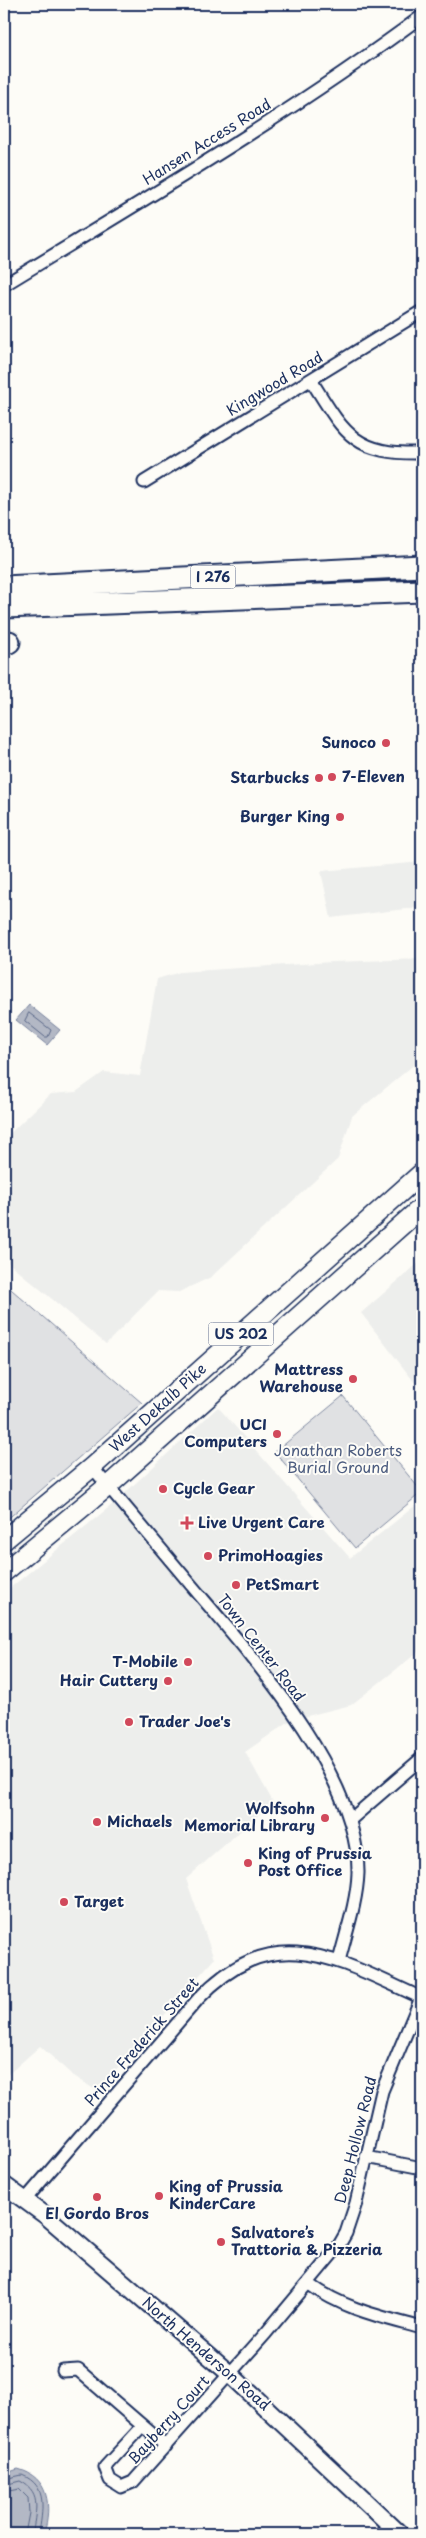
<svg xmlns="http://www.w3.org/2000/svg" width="426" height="2538" font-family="'Playpen Sans',sans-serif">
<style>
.built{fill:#edeeec}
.green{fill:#e0e1e3;stroke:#7e88a0}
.water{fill:#b3b8c5;stroke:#76819c}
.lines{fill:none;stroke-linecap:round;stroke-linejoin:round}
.shore{stroke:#586687;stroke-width:1}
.minor-casing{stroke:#1b2f5e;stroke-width:15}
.secondary-casing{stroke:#1b2f5e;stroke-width:20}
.trunk-casing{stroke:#1b2f5e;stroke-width:22}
.motorway-casing{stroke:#1b2f5e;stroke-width:25}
.minor{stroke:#fdfcf7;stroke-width:11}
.secondary{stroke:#fdfcf7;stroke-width:16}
.trunk{stroke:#fdfcf7;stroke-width:19}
.motorway{stroke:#fdfcf7;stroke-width:21}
.poi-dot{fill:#d1495b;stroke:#fdfcf7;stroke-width:2}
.labels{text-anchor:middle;stroke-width:4;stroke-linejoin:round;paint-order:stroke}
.shield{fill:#fdfcf7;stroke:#5f6c8c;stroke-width:1}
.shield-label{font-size:14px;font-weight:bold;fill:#1b2f5e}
.street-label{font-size:15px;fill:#1b2f5e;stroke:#fdfcf7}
.poi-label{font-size:15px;font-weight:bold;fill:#1b2f5e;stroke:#fdfcf7;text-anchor:start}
.park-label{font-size:15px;fill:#4c5c7f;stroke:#fdfcf7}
</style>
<rect width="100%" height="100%" fill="#fdfcf7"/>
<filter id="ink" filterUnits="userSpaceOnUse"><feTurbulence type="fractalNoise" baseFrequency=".02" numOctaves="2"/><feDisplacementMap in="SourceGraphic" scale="10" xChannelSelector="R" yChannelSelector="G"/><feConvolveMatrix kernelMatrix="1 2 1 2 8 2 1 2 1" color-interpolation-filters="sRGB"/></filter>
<g filter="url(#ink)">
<path class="built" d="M422 862V907L331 918 321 871Z
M422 959V1058L352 1116 338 1159 211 1277 179 1292 158 1291 106 1344 4 1259V1139L51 1094 76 1092 104 1072 140 1076 157 979 180 972 332 962Z
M422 1260V1392L361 1313Z
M218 1407 350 1558 422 1500V1649L351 1705 291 1720 245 1752 273 1802 186 1879 214 1959 97 2091 71 2074 40 2046 4 2078V1593L113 1504Z"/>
<path class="green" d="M4 1283 142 1403 4 1522Z
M343 1396 422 1492 355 1548 275 1452Z"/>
<path class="water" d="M29 1005 60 1030 47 1045 16 1020Z
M18 2469C49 2477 52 2506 44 2534H4V2474Z"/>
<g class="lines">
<path class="shore" d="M29 1013 51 1030 48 1037H45L25 1021Z
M4 2479 22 2475C49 2486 42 2511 39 2534
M4 2485 20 2481C44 2493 34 2513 33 2534
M4 2492 19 2489 28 2498 29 2513 25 2534"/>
<defs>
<path id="minor" d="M4 285C145 199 289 115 422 16
M311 380C344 433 354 455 422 453
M144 482 422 311
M92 1467C127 1509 162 1550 197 1592 256 1661 359 1777 358 1873 357 1902 346 1933 339 1961
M350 1820 422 1758
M366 2157 422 2168
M25 2200 199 1998C275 1918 339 1961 422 1998
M309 2284C343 2309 382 2317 422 2328
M63 2371 78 2370 166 2446
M142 2427 105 2467 110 2480 121 2487 133 2482 266 2333 338 2247 346 2233 356 2203 382 2091 421 1998"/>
<path id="secondary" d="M4 2185 45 2215 230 2374 400 2534"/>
<path id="trunk" d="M4 1540 92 1467 422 1173
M4 1572 108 1486 422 1207"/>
<path id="motorway" d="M4 587 422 566
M4 607 422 591
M4 642H9"/>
</defs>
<use href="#minor" class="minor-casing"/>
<use href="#secondary" class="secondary-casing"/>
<use href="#trunk" class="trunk-casing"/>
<use href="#motorway" class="motorway-casing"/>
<use href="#minor" class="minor"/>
<use href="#secondary" class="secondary"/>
<use href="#trunk" class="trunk"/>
<use href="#motorway" class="motorway"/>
</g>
</g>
<g class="poi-dot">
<circle cx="386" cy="743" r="5"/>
<circle cx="332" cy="777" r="5"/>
<circle cx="319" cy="778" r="5"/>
<circle cx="340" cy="817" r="5"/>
<circle cx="353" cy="1379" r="5"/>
<circle cx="277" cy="1434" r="5"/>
<circle cx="163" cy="1489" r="5"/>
<path d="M184.5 1515.5h5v5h5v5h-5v5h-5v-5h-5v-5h5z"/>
<circle cx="208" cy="1556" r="5"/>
<circle cx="236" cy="1585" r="5"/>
<circle cx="188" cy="1662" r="5"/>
<circle cx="168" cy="1681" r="5"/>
<circle cx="129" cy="1722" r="5"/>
<circle cx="325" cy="1818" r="5"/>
<circle cx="97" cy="1822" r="5"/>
<circle cx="248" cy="1863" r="5"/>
<circle cx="64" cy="1902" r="5"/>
<circle cx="159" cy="2196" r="5"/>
<circle cx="97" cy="2197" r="5"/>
<circle cx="221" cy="2242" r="5"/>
</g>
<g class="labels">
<g class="shield">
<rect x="190.5" y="565.5" width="45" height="23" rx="4"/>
<rect x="208.5" y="1322.5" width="65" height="23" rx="4"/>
</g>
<g class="shield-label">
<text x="213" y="582">I 276</text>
<text x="241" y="1339">US 202</text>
</g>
<g class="street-label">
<text transform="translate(207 142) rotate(-32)" y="5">Hansen Access Road</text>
<text transform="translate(275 384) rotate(-31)" y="5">Kingwood Road</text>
<text transform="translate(158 1408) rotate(-42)" y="5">West Dekalb Pike</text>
<text transform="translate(261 1648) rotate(52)" y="5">Town Center Road</text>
<text transform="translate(142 2042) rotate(-49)" y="5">Prince Frederick Street</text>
<text transform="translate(356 2140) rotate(-76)" y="5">Deep Hollow Road</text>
<text transform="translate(206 2354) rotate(41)" y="5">North Henderson Road</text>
<text transform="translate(169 2420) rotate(-48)" y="5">Bayberry Court</text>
</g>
<g class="poi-label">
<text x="376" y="748" text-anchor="end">Sunoco</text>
<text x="342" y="782">7-Eleven</text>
<text x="309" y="783" text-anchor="end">Starbucks</text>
<text x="330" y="822" text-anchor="end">Burger King</text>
<text x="343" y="1375" text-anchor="end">Mattress<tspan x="343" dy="17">Warehouse</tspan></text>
<text x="267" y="1430" text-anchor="end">UCI<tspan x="267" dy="17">Computers</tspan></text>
<text x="173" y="1494">Cycle Gear</text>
<text x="198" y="1528">Live Urgent Care</text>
<text x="218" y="1561">PrimoHoagies</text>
<text x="246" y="1590">PetSmart</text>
<text x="178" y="1667" text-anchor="end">T-Mobile</text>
<text x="158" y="1686" text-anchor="end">Hair Cuttery</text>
<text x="139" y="1727">Trader Joe's</text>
<text x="315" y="1814" text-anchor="end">Wolfsohn<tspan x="315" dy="17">Memorial Library</tspan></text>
<text x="107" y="1827">Michaels</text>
<text x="258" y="1859">King of Prussia<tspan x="258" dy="17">Post Office</tspan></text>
<text x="74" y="1907">Target</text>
<text x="169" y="2192">King of Prussia<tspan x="169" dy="17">KinderCare</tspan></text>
<text x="97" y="2219" text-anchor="middle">El Gordo Bros</text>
<text x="231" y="2238">Salvatore’s<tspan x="231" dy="17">Trattoria &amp; Pizzeria</tspan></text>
</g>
<g class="park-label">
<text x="338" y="1456">Jonathan Roberts<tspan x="338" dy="17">Burial Ground</tspan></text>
</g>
</g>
<rect width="426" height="2538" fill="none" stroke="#fdfcf7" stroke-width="20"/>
<rect x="10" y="10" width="406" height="2518" fill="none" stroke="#1b2f5e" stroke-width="2" filter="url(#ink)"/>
</svg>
